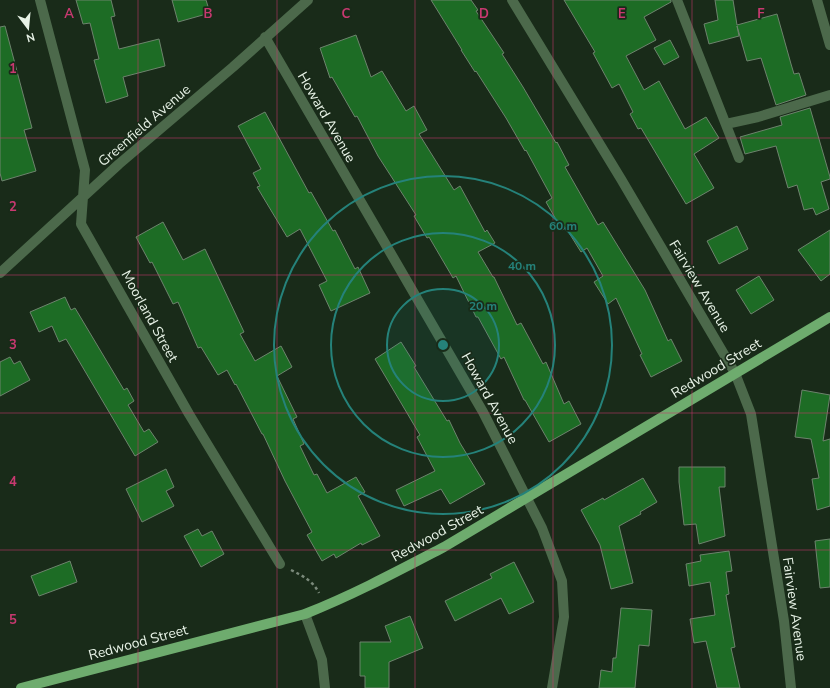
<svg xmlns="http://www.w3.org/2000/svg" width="830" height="688" font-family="'Nunito Sans',sans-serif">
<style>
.building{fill:#1d6c25;stroke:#6d836d}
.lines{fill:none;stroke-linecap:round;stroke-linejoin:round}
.path{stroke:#7b8a7b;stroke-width:2.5;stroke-dasharray:3 3;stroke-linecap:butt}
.minor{stroke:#4c694b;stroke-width:10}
.major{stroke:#6eac6e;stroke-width:10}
.grid{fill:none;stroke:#c83970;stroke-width:1;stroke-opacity:0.55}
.ring{fill:none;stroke:#25827a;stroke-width:2}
.labels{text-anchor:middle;stroke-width:3.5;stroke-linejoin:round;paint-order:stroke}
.street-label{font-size:14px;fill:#e7f2e6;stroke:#192b19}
.grid-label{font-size:13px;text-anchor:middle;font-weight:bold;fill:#c83970;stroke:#192b19;stroke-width:3.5;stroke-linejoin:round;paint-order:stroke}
.centre{fill:#25827a;stroke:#192b19;stroke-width:2}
.ring-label{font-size:12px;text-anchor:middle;font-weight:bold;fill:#25827a;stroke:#192b19;stroke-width:3.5;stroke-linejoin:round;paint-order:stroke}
</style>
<rect width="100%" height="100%" fill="#192b19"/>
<path class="building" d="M76 0H111L115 16 111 17 119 49 159 39 165 66 123 77 128 96 106 103 94 60 99 59 90 23 83 24Z
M172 0H206L210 13 178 22Z
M431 0H471L478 10 476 11 504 53 502 54 523 87 556 143 557 142 569 165 565 167 598 225 603 222 645 290 668 341 671 339 682 361 651 377 640 355 642 354 616 298 608 304 594 282 603 276 587 248 581 252 566 228 562 230 546 202 552 198 526 150 525 151 506 118 476 71 475 72 461 50H462Z
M564 0H671V2L644 17 656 40 626 56 644 90 659 81 685 129 706 117 719 138 694 154 714 188 686 204 641 128 638 129 630 114 633 112 619 84 612 88 593 53 595 52Z
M715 0H733L737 25 777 14 791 64 794 74 799 73 806 95 776 105 761 58 747 61 737 26 739 36 709 44 704 24 718 20Z
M5 26 32 128 24 130 36 171 2 181 0 173V27Z
M356 35 371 77 382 71 406 111 414 106 427 130 419 134 454 190 460 186 485 232 487 230 495 243 478 252 493 277H494L517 325 521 323 543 364 546 362 564 404 569 401 581 424 549 442 525 400H524L504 357 501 359 478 317H476L456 276 453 278 429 237 427 238 414 216 416 215 378 156 357 116 355 117 332 77 330 78 320 48Z
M670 40 679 57 664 65 654 48Z
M810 108 830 177V179L821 182 829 209 816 215 813 208 804 210 797 185 788 188 776 146 745 154 740 137 782 125 780 117Z
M265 112 309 193 311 192 333 231 335 230 355 269 358 267 370 293 331 311 319 285 327 281 300 229 287 237 257 187 260 186 253 173 261 169 238 126Z
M163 222 183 260 205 249 244 332 240 334 255 361 281 346 292 367 277 376 297 417 293 419 304 444 300 446 314 475 317 474 327 493 356 477 365 492 358 496 380 536 362 545 361 543 336 558 334 554 322 561 307 535 312 532 285 481 263 434H262L236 384 235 385 227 370 218 375 201 347 198 348 178 302 173 304 152 262 150 263 136 237Z
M737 226 748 249 719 264 707 241Z
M830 230V274L821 281 798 250Z
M759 276 774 300 751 314 736 290Z
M65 297 71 310 75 308 124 390 127 388 134 401 128 405 144 432 149 429 158 442 135 456 66 339 59 342 52 326 39 332 30 312Z
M401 342 416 366 414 367 447 421 449 420 460 443 485 484 450 504 441 489 404 506 396 490 435 471 417 437 420 435 375 359Z
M10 357 14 364 20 361 30 380 0 396V362Z
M802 390 830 395 823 441 830 439V506L817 510 812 479 819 478 811 439 795 437Z
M679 467H725V487H719L725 536 699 544 696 524 684 525 679 482Z
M166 469 174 487 166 491 174 506 142 522 126 489Z
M643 478 657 502 640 512 641 514 619 526 633 583 611 589 600 545 581 510 603 498 604 500Z
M198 529 202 536 212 531 224 554 201 567 184 536Z
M830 539V587L820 588 815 541Z
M729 551 732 571 726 572 729 594 726 595 735 647 731 648 740 688H717L706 641 694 643 690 619 715 615 710 582 689 586 686 564 701 561 700 555Z
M70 561 77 582 39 596 31 576Z
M514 562 534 602 509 614 501 598 455 621 445 601 492 578 490 574Z
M621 608 652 610 649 646 639 645 635 688H599L601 670 612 672 613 658H616Z
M410 616 423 648 389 662V688H365V676H360V642H391L385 626Z"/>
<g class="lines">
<path class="path" d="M291 570C303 576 313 581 319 593"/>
<path class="minor" d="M40 0 85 170 81 224 189 414 280 564
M512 0 621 179 735 373 751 414 784 621 791 688
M677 0 739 158
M817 0 830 45
M265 37 483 412 542 528 562 581 564 617 552 688
M726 124 758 117 830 95
M0 273 119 164 233 67 308 0
M305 614 322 660 325 688"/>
<path class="major" d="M21 688 305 614C353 595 398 571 444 547L830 317"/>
</g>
<path class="grid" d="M138 0V688M277 0V688M415 0V688M553 0V688M692 0V688M0 138H830M0 275H830M0 413H830M0 550H830"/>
<circle cx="443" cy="345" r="56" fill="#25827a" fill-opacity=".12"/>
<g class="ring">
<circle cx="443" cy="345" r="56"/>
<circle cx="443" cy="345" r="112"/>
<circle cx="443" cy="345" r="169"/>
</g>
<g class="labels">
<g class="street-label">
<text transform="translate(327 117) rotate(60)" y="5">Howard Avenue</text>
<text transform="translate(144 125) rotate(-41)" y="5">Greenfield Avenue</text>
<text transform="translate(700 286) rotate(59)" y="5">Fairview Avenue</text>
<text transform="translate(150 316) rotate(61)" y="5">Moorland Street</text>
<text transform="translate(716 368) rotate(-31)" y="5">Redwood Street</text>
<text transform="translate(490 398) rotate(61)" y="5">Howard Avenue</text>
<text transform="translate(437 533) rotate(-29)" y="5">Redwood Street</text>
<text transform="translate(795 609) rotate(82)" y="5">Fairview Avenue</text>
<text transform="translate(138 642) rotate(-15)" y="5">Redwood Street</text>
</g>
</g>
<g class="grid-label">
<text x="69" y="18">A</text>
<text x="208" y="18">B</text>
<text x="346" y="18">C</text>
<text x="484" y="18">D</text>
<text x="622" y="18">E</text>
<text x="761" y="18">F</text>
<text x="13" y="73">1</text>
<text x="13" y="211">2</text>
<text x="13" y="349">3</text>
<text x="13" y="486">4</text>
<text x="13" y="624">5</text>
</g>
<circle cx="443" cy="345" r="6" class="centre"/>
<g class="ring-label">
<text x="563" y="230">60 m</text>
<text x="522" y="270">40 m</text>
<text x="483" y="310">20 m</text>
</g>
<g transform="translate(28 28) rotate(164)" stroke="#192b19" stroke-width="3" paint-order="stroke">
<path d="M0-3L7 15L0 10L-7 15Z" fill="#e7f2e6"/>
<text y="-6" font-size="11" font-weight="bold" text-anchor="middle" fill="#e7f2e6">N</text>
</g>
</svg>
